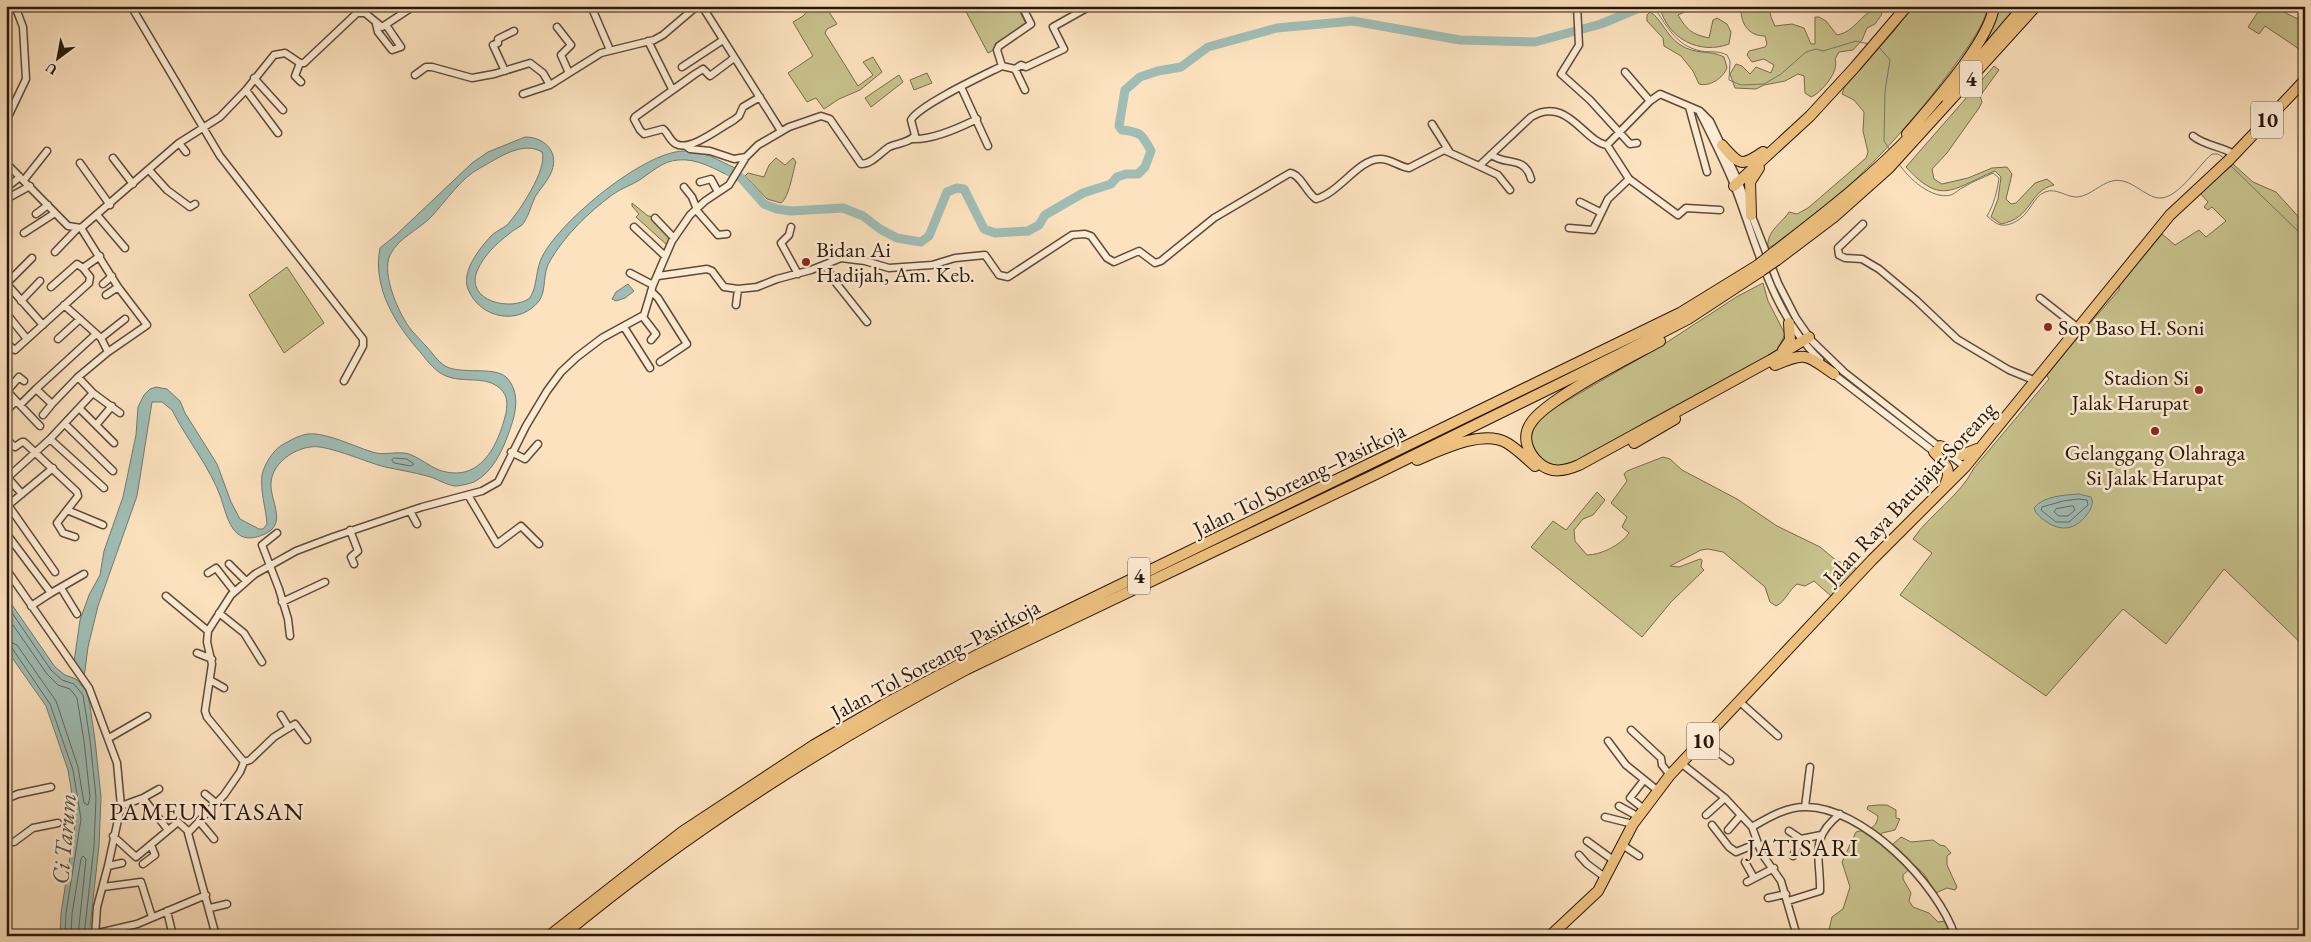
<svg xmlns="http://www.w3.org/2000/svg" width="2311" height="942" font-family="'EB Garamond',serif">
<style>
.green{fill:#c7c18c;stroke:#786c4c}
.water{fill:#9fbdb5;stroke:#707b71}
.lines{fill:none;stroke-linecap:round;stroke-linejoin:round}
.shore{stroke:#646a60;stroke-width:1}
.stream{stroke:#707b71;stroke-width:1}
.river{stroke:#9fbdb5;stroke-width:9}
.minor-casing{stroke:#5e4a38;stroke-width:9}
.highway-casing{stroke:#29170b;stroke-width:12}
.minor{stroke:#fdecd5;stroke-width:6}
.highway{stroke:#eec17f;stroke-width:10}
.highway-bridge-casing{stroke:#29170b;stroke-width:12;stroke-linecap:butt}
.highway-bridge{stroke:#eec17f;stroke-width:10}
.poi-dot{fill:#8f2418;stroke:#fdecd5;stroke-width:2}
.labels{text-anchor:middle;stroke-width:5;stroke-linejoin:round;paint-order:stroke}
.shield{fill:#fdecd5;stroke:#695748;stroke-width:1}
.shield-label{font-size:21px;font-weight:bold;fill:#29170b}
.poi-label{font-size:22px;fill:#29170b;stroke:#fdecd5;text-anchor:start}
.street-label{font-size:22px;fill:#29170b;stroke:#fdecd5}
.water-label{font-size:24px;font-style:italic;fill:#525146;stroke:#fdecd5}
.quarter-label{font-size:25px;letter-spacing:1px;fill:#29170b;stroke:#fdecd5}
</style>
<rect width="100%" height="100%" fill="#fce2be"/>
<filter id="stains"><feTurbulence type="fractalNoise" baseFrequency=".004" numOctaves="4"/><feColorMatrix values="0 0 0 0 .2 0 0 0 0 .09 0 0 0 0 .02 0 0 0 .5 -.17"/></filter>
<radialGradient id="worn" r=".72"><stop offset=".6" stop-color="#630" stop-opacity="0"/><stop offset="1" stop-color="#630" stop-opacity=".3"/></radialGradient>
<path class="green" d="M812 6H825L837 24 827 29 825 33 858 86 873 75 863 62 873 57 882 72 860 90 839 99 824 109 816 98 807 102 788 73 813 56 793 22 803 16Z
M963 6H1017L1026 24 998 42 995 44 996 49 988 53Z
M1664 6H1691L1689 10 1678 15C1687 30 1691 34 1709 38L1713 20 1717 18 1727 24 1731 32 1729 44C1700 55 1668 39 1660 8Z
M1741 6H1769L1771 17 1775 26 1792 24 1804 28 1811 44H1815V17H1819L1826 21 1837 35C1855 32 1860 14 1877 8L1882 14 1875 24 1867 28 1862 40 1853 50 1839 52 1835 59C1840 71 1821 93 1811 97L1805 93 1804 76 1798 74 1785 81 1764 85 1756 89 1735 88 1730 74 1736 64 1742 66 1750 74 1756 67 1771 73 1774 65 1764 59 1752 62 1747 55 1749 51 1765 47 1767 44 1765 36C1748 36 1740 23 1741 6Z
M1913 6 1988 8C1981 32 1964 52 1949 73 1904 133 1852 190 1790 233 1783 237 1776 245 1768 248 1766 231 1782 223 1789 212L1797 214 1808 208 1866 158 1868 152 1863 131 1864 112 1854 100 1842 94 1844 88 1894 31Z
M1998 6H2018L1970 64Z
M2262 6H2271L2298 19 2305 7V53L2265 26 2259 34 2248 27Z
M1650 12C1660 17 1667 36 1679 44 1696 56 1709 49 1724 57L1727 68C1723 78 1710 87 1699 84L1693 71 1681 56 1664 46 1663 38 1647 21V15Z
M1994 66 1999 70 1980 96 1982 102 1979 108 1947 153 1932 169 1934 179 1942 184 1968 178 1992 168 2007 167 2012 174 2006 199 2011 204 2016 203 2035 183 2047 179 2054 185C2028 191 2033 218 2001 224L1991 217 1998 199 2001 177 1995 171C1953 188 1942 207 1906 167Z
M927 73 932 83 914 90 910 80Z
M899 75 903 82 871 107 865 98Z
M776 158 785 165 793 158 796 162C793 171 789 198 781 203L767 199 745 176 748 173 764 177 769 165Z
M2233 164 2253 182 2276 192 2305 224V647L2224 569 2166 644 2123 609 2046 696 1900 595 1932 553 1913 539C1930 514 1960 496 1974 468L2049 379 2046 374 2119 290V286L2162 234 2175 245 2199 230 2206 237 2226 221 2212 207 2208 210 2204 207 2208 202 2200 193Z
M632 203 648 216H650L673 237 667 245 636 217 639 214 632 206Z
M287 267 324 323 284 353 249 295Z
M1763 283 1768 301 1785 334 1778 349 1769 355 1647 421 1575 465 1552 467 1541 459 1532 445 1531 439 1533 428 1542 415 1661 346 1738 296Z
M1663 457 1670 459 1682 470 1737 499 1777 526 1820 547 1837 561 1858 569 1831 596 1814 581 1805 586 1797 584C1788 591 1786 601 1776 606L1770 602 1765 587 1723 552 1708 549 1701 550 1670 566 1679 567 1700 559 1702 560 1701 567 1704 570 1671 602 1642 637 1531 547 1553 521 1566 530 1597 492 1605 500 1593 515 1583 519 1574 530 1575 541 1587 555C1601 555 1621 545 1629 533L1622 527 1627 517 1611 503 1627 481 1624 474 1627 471Z
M1878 805H1887L1896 810V818L1900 819 1895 830 1882 833 1879 839 1892 845 1901 837 1911 842 1933 840 1940 845 1945 846 1951 853 1947 856V865L1957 887 1955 890 1947 888 1936 893 1924 874 1914 865 1903 875V879L1911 893 1909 901 1913 907 1929 913 1938 922 1945 921 1949 928 1941 930 1940 936H1835L1829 930 1832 917 1843 909 1850 887 1842 862 1856 832C1866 829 1876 831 1878 816L1867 809 1868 806Z"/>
<path class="water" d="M525 137C546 137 561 154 550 175 546 183 540 189 535 197 531 206 528 218 522 225 518 228 513 230 509 234 496 244 484 255 477 271 465 301 511 312 530 298 538 285 535 269 543 255 562 220 642 153 683 151 702 150 720 161 737 169L731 177C715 169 697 158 678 160 663 161 653 171 641 179 632 185 620 189 612 195 588 213 565 235 550 261 542 273 547 290 539 301 519 326 480 319 468 289 461 271 480 248 491 236 496 231 502 229 507 225 519 212 548 169 542 152 522 140 497 159 480 168 461 178 446 201 432 216 419 230 399 237 390 255 381 274 399 315 412 331 416 336 421 340 425 345 432 352 437 361 445 366 461 375 494 366 506 377 521 392 516 414 509 432 503 450 492 473 474 482 469 484 459 486 455 486 446 485 436 478 427 476 413 472 399 470 385 467 363 461 343 451 320 447 300 444 272 461 271 483 270 503 290 526 260 536 254 538 247 539 241 536 229 530 225 510 221 498 210 467 187 440 172 410L162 402H152L137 496 98 606 88 647 84 678 74 662 80 620 89 595 100 575 104 551 123 497 136 435 138 407 144 395 150 389 156 387 167 389 180 401 185 413 217 464 231 502 240 519 259 529H263L267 524C266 508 260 492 262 475 264 465 273 450 282 445 289 441 296 437 303 435 322 429 356 448 376 453 386 455 399 451 409 454 420 458 429 466 439 470 480 484 498 446 506 413 508 401 507 393 497 386 483 376 462 383 446 376 436 372 428 362 421 353 396 325 372 288 380 248L396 235 472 163 488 152Z
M628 284 634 291 625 298 616 301 612 299 616 292Z
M2079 494 2091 497C2097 507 2081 524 2071 527 2061 530 2052 526 2044 520 2040 517 2036 514 2034 508 2043 496 2065 495 2079 494Z
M6 596 55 667 65 675 76 679 88 693 95 740 101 797 99 846 89 936H60L61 913 76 819 68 770 46 706 6 649Z"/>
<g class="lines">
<path class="shore" d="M394 458 407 459 414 464 411 466 394 463 392 460Z
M2079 499 2087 500 2088 505 2069 522H2056L2041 510 2042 507 2063 501Z
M2073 506 2075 510 2068 516H2059L2054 512 2056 509Z
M6 604 51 670 62 680 74 684 83 695 90 740 96 797 94 846 84 936
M6 615 47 674 58 685 70 689 77 698 84 741 90 797 88 805 84 803 78 767 56 701 17 645 6 640
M6 646 12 648 50 704 73 770 81 819 66 913 65 936
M71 936 72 914 81 859 83 856 86 859 78 936"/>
<path class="stream" d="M1653 6C1667 25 1675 46 1701 51 1711 53 1717 50 1727 55L1730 61 1729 80 1741 85 1764 84 1781 74 1806 52 1816 49 1823 51 1856 41 1869 44
M1878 46 1890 60 1885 91 1884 141 1890 150
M1899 164C1908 178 1932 200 1951 195 1956 193 1959 189 1964 187 1973 181 1983 178 1993 173L1999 178C1997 192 1994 204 1987 216 1996 224 2001 228 2013 223 2031 215 2032 197 2045 192 2056 187 2067 198 2078 197 2091 195 2100 184 2112 181 2128 177 2140 192 2154 197 2175 205 2197 166 2212 154H2218L2224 158
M2230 165 2305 238"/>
<path class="river" d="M729 171 741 178 764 204 777 209 791 211 843 208 863 216 880 229 897 238 921 242 929 236 947 192 957 188 964 189 984 229 995 233 1028 231 1039 225 1045 215 1083 193 1111 184 1117 177 1126 174H1138L1145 167 1151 151C1142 134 1141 132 1122 130L1119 126 1125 90 1140 77 1158 71 1181 67 1208 47 1277 28 1353 21 1460 40 1535 42 1601 24 1644 6"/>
<defs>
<path id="minor" d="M131 6 220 156 363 339V346L344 381
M591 6 610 50
M702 6 781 131
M1577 6 1579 45 1561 74 1590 100 1630 144 1637 143
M376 24 378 32 392 50 401 47 386 25
M557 27 571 45 561 55 569 73
M648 41 672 89
M734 58 710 76 703 69 695 74 635 117 634 119 640 130 644 134 663 129C668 133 670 141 676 144 690 152 721 127 734 120L739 116 743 107 760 97
M300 63 295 76 301 82
M1002 66 1015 69 1021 65 1026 67 1064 49 1053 27 1085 9
M682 67 723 40
M1015 69 1025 90
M505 71 493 45 498 43V39L514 31
M1625 72 1650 101
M415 75 426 67H432L472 78 494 74 530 63 543 73 550 85 601 53 654 40 663 35 697 6
M254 78 283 110
M961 87 988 146
M246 90 278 133
M523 94 550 85
M1689 107 1707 172
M1700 113C1712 137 1724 160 1734 185 1758 247 1771 312 1820 360
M6 121 26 79 23 27 15 6
M1432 124 1449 151
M2193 136C2205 146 2221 146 2234 154
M913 139C933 140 959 128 977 119
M179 143 186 152
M1607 145 1629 179 1678 215 1686 208 1720 210
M686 146 690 149 710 151 734 159 746 157
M1492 155C1505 166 1525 155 1531 179
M113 158 133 184
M6 163 68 226 81 228 179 143 220 117 246 90 274 55 285 53 300 63H304L357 13H365L382 27 414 6
M80 163 110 205
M1479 166 1498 175 1510 190
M149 170 167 190 190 207 195 204
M24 180 47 151
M700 182 711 179 718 192
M684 187 692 197 698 212 718 235 727 234
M6 188 20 177
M6 199 30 186
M1580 202 1600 212
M36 214 48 205
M97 215 125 248
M655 218 674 238
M1863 224 1838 248 1839 255 1845 258 1862 259 1879 269 1916 300 1957 339 2009 370 2036 381
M634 227 665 256
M791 227 789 235 781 243 798 274
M1569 228 1593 230 1608 199 1629 179
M24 233 55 213
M55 252 77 229
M825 265 836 283 867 322
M630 273 653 285
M658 276 707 269 712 271 724 287 738 289 757 287 777 279 811 270 841 258 865 261 889 268 932 265 955 258 985 255 999 275 1008 277 1072 235 1085 234 1091 236 1107 258 1114 262 1139 251 1155 263 1161 261 1214 218 1290 173C1301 175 1306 192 1316 199 1339 193 1358 160 1379 159 1390 158 1399 167 1409 168L1444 150 1479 166 1531 117C1567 95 1584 142 1607 145L1650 101 1660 94 1700 111 1710 121 1737 178 1778 283 1796 318 1812 341 1844 372 1965 467
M6 283 43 325
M7 283 32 258
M103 284 112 276
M51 287 77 264 83 268
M651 291 658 298 687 344 660 362
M106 295 118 287
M2040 298 2077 327
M21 301 40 281
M64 305 101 338 108 352
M736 305 738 289
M643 317 656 334 651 340
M10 318 27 339
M624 327 650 368
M101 338 125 319
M58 339 80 319
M6 343 15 350 89 283 90 277 83 268 100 256
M1832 373 1937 454
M78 377 108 352 147 325 118 287 81 228
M36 389 96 334
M6 390 20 405 36 389 52 404 78 377 93 393
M7 391 19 377 24 381
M20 405 40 426
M79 408 114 443
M6 411 16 401
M43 415 52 404
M65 424 113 471
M96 425 112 406
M6 439 15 447 22 442H24L77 492 78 496 57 523 63 533 75 537
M50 439 104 488
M511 452 525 459 538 444
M8 478 22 494
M6 479 50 439 93 393 120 413
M468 495 497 544 521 526 539 544
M8 505 55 572
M6 507 53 468
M67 510 103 525
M410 511 417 524
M350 530 358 551 351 557 354 564
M6 533 51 593 84 574
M277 533 262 545 279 589 288 619 290 636
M229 564 246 581
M6 569 89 688 117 763 121 806 108 866 97 907 95 936
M208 573 216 568 234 591
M61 588 77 614
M166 596 208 631
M282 602 325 582
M31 606 51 593
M219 613 244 633 262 662
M197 653 212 659
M210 680 224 688
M1740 702 1778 736
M281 715 289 728
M1631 730 1661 758 1662 765 1670 775
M109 738 147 716
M1608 741 1626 765 1657 790
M1703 741 1730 761
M244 762 250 760 274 737 295 724 307 740
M1682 764 1725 798 1752 827 1762 854 1781 881 1797 936
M205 794 217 804
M143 798 168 830
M6 799 18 794 51 787
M121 806 143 798 159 789
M1619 806 1639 817
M1805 807 1810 767
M1644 809 1630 798 1644 780
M1706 815 1725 798
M1605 817 1633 824
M199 821 214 839
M1712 825 1729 847 1736 852 1758 843
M1752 827C1768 818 1785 807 1805 807 1862 806 1938 884 1955 936
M1728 830 1741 815
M1789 831 1801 839
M113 836 136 857 178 822 189 832
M1587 841 1613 860
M6 842H14L33 828 58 823
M1621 844 1639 856
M1579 855 1587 864 1606 878
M1793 856 1801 839 1821 835
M1745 862 1754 878
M143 864 155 855 151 845
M108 866 122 863
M1747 882 1774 868
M103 887 141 882 152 917
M1768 898 1786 894
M1788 901 1820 891C1821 858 1808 839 1840 814
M210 908 227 904
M167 911 173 936
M94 934 137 924 206 895
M216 936 188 833 224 795 240 772 244 762 207 717 205 711 212 664 207 642 208 631 231 595 255 574 296 551 333 537 422 507 482 491 498 482 526 426 547 391 561 372 577 357 602 338 644 315 653 285 672 241 690 215 705 201 729 185 746 157 758 145 789 127 821 116 830 119 861 164C872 164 880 153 889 147 897 143 910 143 915 135L911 120C919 105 984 75 1002 66L997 50 999 46 1031 24 1022 6"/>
<path id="highway" d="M1946 97 2024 6
M1907 134C1931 106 1990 41 1994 6
M1722 145C1739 164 1740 168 1763 152
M1734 186 1810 116 1855 67 1907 6
M1751 215 1750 182 1759 168
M1773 253C1822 215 1872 177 1914 132
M1777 260 1834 217 1889 168 2036 6
M1660 341C1631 357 1546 399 1531 423 1521 437 1528 453 1539 463 1551 474 1565 471 1579 465L1771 360 1809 337
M1783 350 1790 340 1789 323
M1775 365C1807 351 1806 355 1834 374
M1634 443 1675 419
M1940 446 1962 455 1977 449
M1934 452C1944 463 1953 469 1945 485
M1417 460C1441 450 1482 429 1507 443 1517 449 1526 458 1535 466
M549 936 682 832 814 745 883 705 996 645 1680 313 1758 265
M562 936C687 832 824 745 967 669L1376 474 1618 355 1688 319 1761 271
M1550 936 1598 891 1633 824 1670 775 1872 560 1965 467 2170 215 2229 160 2305 80"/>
</defs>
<use href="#minor" class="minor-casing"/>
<use href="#highway" class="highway-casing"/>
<use href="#minor" class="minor"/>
<use href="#highway" class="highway"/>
<defs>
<path id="highway-bridge" d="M1758 265 1773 253
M1761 271 1777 260"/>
</defs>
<use href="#highway-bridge" class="highway-bridge-casing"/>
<use href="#highway-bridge" class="highway-bridge"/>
</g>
<g class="poi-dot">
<circle cx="806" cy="262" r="5"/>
<circle cx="2048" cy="327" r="5"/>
<circle cx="2199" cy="390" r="5"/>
<circle cx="2155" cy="431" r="5"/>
</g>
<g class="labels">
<g class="shield">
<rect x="1960" y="60.5" width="22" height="37" rx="4"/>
<rect x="2251" y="101.5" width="32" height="37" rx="4"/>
<rect x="1128" y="557.5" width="22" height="37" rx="4"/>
<rect x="1687" y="722.5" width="32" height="37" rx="4"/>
</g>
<g class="shield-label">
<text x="1971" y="86">4</text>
<text x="2267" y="127">10</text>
<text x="1139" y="583">4</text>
<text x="1703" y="748">10</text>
</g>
<g class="poi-label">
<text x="816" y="257">Bidan Ai<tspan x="816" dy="25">Hadijah, Am. Keb.</tspan></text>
<text x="2058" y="335">Sop Baso H. Soni</text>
<text x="2189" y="385" text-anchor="end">Stadion Si<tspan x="2189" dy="25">Jalak Harupat</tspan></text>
<text x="2155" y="460" text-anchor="middle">Gelanggang Olahraga<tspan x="2155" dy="25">Si Jalak Harupat</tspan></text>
</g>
<g class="street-label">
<text transform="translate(1299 479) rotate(-26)" y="8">Jalan Tol Soreang–Pasirkoja</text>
<text transform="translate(1909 493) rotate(-47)" y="8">Jalan Raya Batujajar-Soreang</text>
<text transform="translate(935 659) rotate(-28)" y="8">Jalan Tol Soreang–Pasirkoja</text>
</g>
<g class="water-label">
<text transform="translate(64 839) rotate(-85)" y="8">Ci Tarum</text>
</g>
<g class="quarter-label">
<text x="207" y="820">PAMEUNTASAN</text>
<text x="1803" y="856">JATISARI</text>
</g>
</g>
<rect width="2311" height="942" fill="none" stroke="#fce2be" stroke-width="25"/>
<rect x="8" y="8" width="2296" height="927" fill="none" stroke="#29170b" stroke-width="2.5"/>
<rect x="12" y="12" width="2286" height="917" fill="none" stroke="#29170b"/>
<g transform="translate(58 58) rotate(212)" stroke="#fdecd5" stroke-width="4" paint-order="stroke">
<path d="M0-4L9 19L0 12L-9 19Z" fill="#29170b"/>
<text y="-8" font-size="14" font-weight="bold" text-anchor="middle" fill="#29170b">U</text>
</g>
<rect width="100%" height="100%" filter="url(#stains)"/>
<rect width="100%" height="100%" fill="url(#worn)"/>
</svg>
